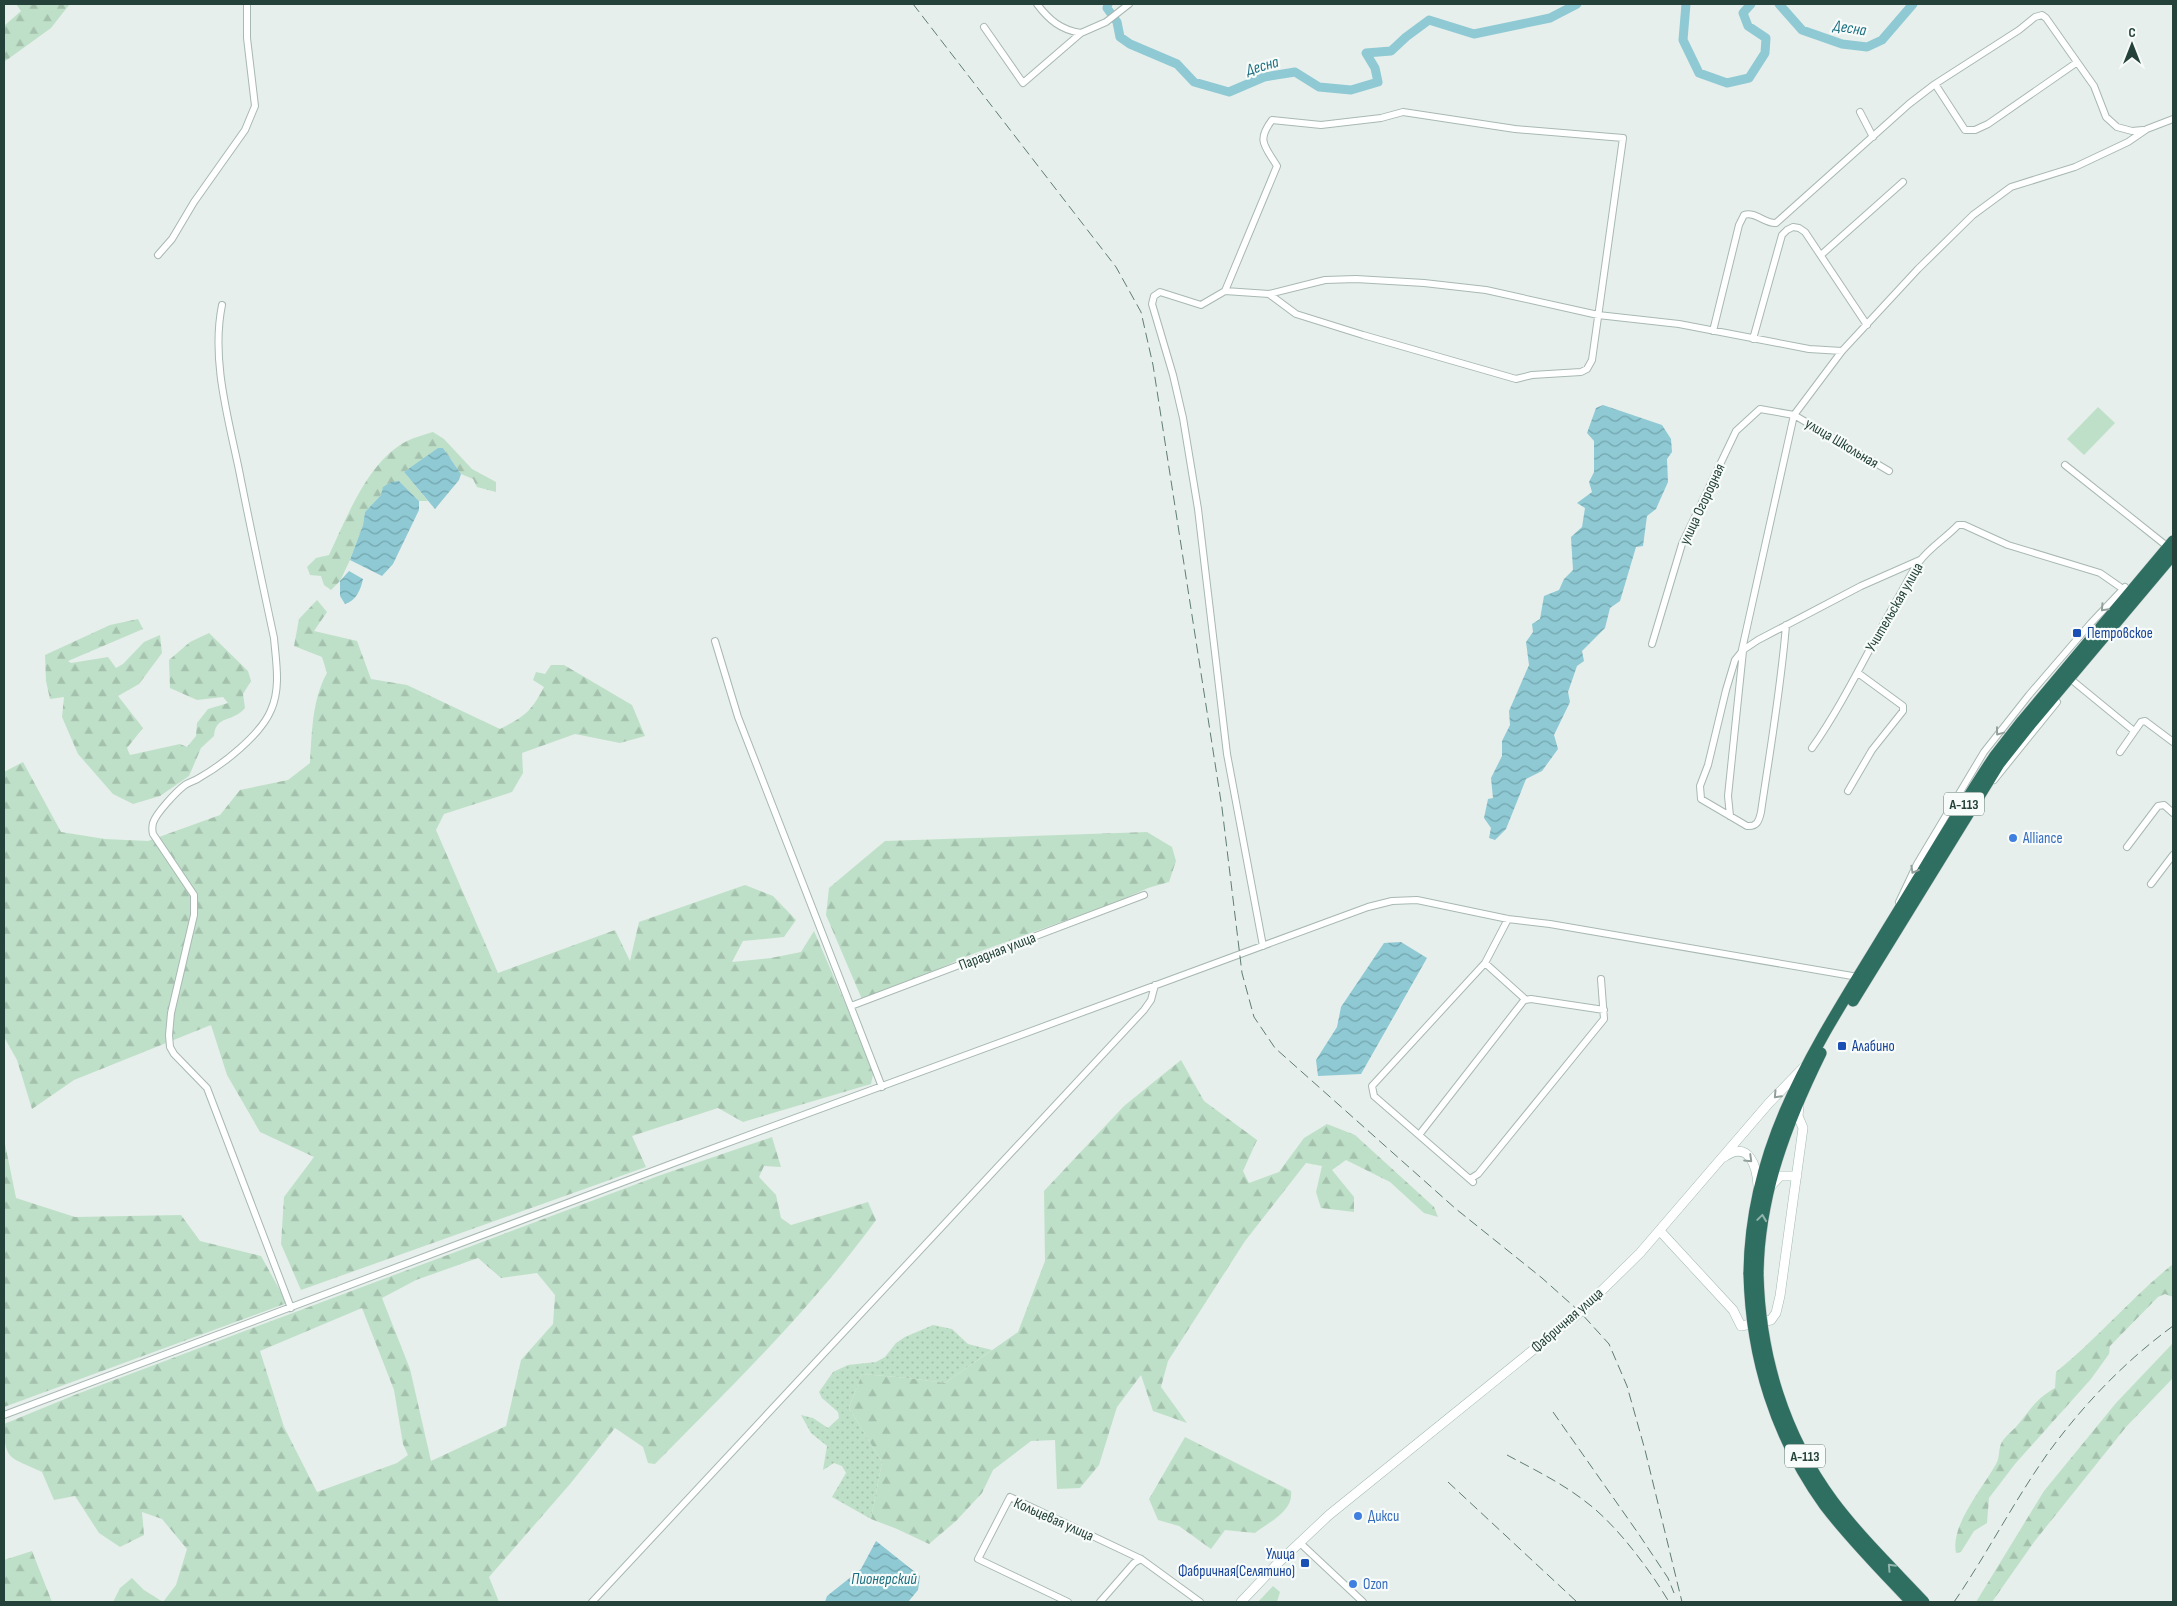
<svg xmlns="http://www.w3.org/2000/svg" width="2177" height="1606" font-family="'Sofia Sans Condensed',sans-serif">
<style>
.grass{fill:url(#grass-dots)}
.forest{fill:url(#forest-firs);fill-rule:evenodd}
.pitch{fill:#bfe0c8}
.water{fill:url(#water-waves)}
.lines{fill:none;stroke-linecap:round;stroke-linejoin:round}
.river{stroke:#8ec9d4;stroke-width:9}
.street-casing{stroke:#a8b8b2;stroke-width:8}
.secondary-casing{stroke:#a4bbb3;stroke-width:10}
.highway-casing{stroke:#c2cac8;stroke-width:12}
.street{stroke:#fff;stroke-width:6}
.secondary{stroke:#fff;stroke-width:9}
.highway{stroke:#2f6f62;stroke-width:11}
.rail{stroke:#5f7d75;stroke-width:1;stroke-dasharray:10 5;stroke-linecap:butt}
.highway-bridge-casing{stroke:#c2cac8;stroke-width:12;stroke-linecap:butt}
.highway-bridge{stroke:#2f6f62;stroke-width:11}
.oneway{stroke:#92a09c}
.oneway2{stroke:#93b5ae}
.transit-dot{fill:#1a4fb4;stroke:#f7fbf9;stroke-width:2}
.shop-dot{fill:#3f7fe0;stroke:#f7fbf9;stroke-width:2}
.labels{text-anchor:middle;stroke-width:4.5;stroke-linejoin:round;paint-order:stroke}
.shield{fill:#f7fbf9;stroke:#637a73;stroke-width:1}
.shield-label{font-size:14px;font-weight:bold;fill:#24423a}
.street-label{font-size:15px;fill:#24423a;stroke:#f7fbf9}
.transit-label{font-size:15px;fill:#164399;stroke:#f7fbf9;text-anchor:start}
.shop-label{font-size:15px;fill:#366cbe;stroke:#f7fbf9;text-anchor:start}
.water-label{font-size:16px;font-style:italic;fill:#1c6f80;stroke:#f7fbf9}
</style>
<defs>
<pattern id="grass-dots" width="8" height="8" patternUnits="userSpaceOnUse" patternTransform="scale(1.25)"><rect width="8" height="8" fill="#bfe0c8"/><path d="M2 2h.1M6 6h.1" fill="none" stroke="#a4c1ad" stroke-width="1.8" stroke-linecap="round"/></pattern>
<pattern id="forest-firs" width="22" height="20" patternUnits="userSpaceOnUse" patternTransform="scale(1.25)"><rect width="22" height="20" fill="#bfe0c8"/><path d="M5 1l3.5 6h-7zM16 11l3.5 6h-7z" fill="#a4c1ad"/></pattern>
<pattern id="water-waves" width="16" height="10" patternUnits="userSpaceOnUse" patternTransform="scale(1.25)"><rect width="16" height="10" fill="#8ec9d4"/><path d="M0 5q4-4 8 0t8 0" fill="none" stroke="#74a5ad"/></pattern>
</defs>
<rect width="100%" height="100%" fill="#e6efeb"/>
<path class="grass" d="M933 1325 952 1329 968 1344 992 1350 945 1383 908 1378 862 1374 849 1408 882 1462 871 1519 832 1497 846 1473 842 1466 834 1463 823 1470 827 1446 811 1433 801 1415 813 1418 828 1428 839 1418 838 1412 822 1398 819 1392 833 1372 848 1365 876 1362 885 1357 896 1343 905 1337Z"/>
<path class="forest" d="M16 4 69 5 51 28 4 62V26L21 11Z
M433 432 444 439 472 469 496 482V492L477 487 473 479 461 474 443 448 404 472 428 501H419L399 481 381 495 365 512 363 525 350 560 340 581 331 590 324 585 321 576 310 575 307 567 316 558 329 555C347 517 368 461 407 441 415 437 424 435 433 432Z
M317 600 327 612 314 631 357 641 371 679 407 685 500 729C525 716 531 712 544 687L533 680 536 672 545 674 551 665H564L632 705 645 736 620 743 575 734 522 753 523 773 512 792 444 814 436 830 498 973 615 930 630 961 639 922 745 885 773 896 796 920 784 937 743 941 732 962 771 958 801 952 814 931 874 1070 871 1084 743 1122 718 1108 632 1136 646 1167 301 1290 281 1244 284 1197 314 1157 260 1132 227 1075 211 1025 74 1080 32 1109 17 1060 4 1037V772L23 762 61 832 105 839 148 841 220 815 240 790 288 780 310 763C312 732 312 700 327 673L322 657 294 646 299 619Z
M138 619 143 629 68 661 71 663 108 657 116 668 123 664 144 642 160 635 162 653 139 684 118 696 143 728 127 748 130 755 180 744 187 747 196 736 197 723 208 709 228 703 223 697 197 700 170 688 169 660 190 642 209 633 248 671 251 681 243 694 245 708C233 723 216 714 214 736L201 748 189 776 160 796 133 804 113 794 78 754 62 717 64 697 50 699 46 681 45 655 110 625Z
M1147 832 1172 847 1176 861 1169 882 1148 888 1117 902 967 956 864 1004 826 915 829 888 885 841Z
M1181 1060 1204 1101 1257 1140 1243 1171 1249 1183 1279 1172 1304 1138 1327 1124 1355 1135 1434 1207 1438 1217 1424 1213 1390 1182 1346 1160 1332 1170 1354 1197V1212L1321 1208 1316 1192 1322 1166 1306 1163 1245 1241 1168 1361 1161 1387 1187 1423 1153 1411 1141 1375 1117 1407 1099 1465 1080 1488 1057 1489 1055 1440 1031 1441 993 1470 982 1493 956 1521 929 1544 897 1529 871 1519 882 1462 849 1408 862 1374 908 1378 945 1383 1018 1332 1045 1261 1044 1191 1124 1106Z
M772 1137 781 1167 764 1166 759 1177 776 1195 781 1218 791 1225 868 1202 876 1220C812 1308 732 1386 655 1464L648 1463 643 1447 615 1428 570 1484 489 1577 499 1602H113L120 1588 132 1578 144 1590 163 1602 176 1585 187 1549 162 1519 142 1512 144 1535 120 1547 99 1533 75 1496 54 1500 42 1472C11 1457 4 1462 4 1424L77 1394 658 1176ZM478 1258 501 1278 537 1273 555 1295 553 1324 521 1360 506 1426 431 1461 410 1369 382 1298 416 1280ZM362 1308 394 1390 403 1444 408 1455 397 1463 317 1492 284 1427 260 1351Z
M4 1139 16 1198 75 1217 181 1215 200 1241 261 1256 287 1303 4 1407Z
M2173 1264V1297L2165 1294 2158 1297 2110 1346 2109 1354 2091 1379 2015 1464 1989 1498 1987 1523 1974 1531 1961 1552 1956 1553C1950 1525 1983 1488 1996 1464 2001 1456 1997 1447 2004 1439 2007 1435 2011 1432 2015 1428 2030 1411 2034 1400 2055 1388L2056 1372C2097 1339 2132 1297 2173 1264Z
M2173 1343V1378L2126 1427 2034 1542 1992 1602H1976L2044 1491 2116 1403Z
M1185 1437 1291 1491C1294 1511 1269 1522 1255 1533L1225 1530 1211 1549 1179 1526 1158 1520 1149 1499Z
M32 1551 52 1602H4V1560Z
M1273 1586 1280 1592 1277 1602H1258Z"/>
<path class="pitch" d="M2098 407 2115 423 2084 455 2067 439Z"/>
<path class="water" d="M1603 405 1662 425 1671 439 1672 452 1667 459 1668 482 1656 509 1647 516 1643 546 1636 547 1620 601 1610 608 1605 628 1582 651 1584 661 1577 666 1568 692 1570 702 1554 735 1558 749 1542 771 1526 779 1506 829 1495 840 1489 838 1491 828 1484 818 1488 799 1493 798 1491 778 1502 756V741L1510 725 1509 711 1529 665 1526 642 1533 632 1532 624 1540 619 1544 596 1559 590 1564 579 1573 570 1571 537 1582 527 1585 508 1577 503 1592 492 1589 482 1594 472V441L1587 433 1596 408Z
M438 448H443L461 474 459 480 435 509 404 472Z
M399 481 419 501V510L393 564 382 576 350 560 363 525 365 512 381 495 383 487 391 482Z
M349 571 363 579C361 589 356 601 345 604L340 596V581Z
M1401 942 1427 958 1361 1074 1318 1076 1316 1060 1337 1027 1341 1007 1384 943Z
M876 1541 920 1576 918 1590 908 1602H825L827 1596 861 1569Z"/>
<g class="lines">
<path class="river" d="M1108 4 1107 8 1117 22 1120 37 1130 44 1177 64 1194 82 1229 92 1264 77 1295 72 1319 87 1351 90 1378 82 1375 68 1366 53 1391 51 1406 37 1429 20 1474 34 1550 18 1577 4
M1686 4 1683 40 1699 73 1727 83 1749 78 1765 53 1766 38 1748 26 1743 13 1751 4
M1779 4 1802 30 1842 44 1867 47 1882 40 1913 4"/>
<defs>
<path id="street" d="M1037 4C1049 20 1061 30 1081 33L1106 22 1129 4
M984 27 1023 83 1081 33
M1935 84 1965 130H1975L1988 124 2076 63
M1860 112 1873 137
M158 255 172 239 194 202 245 130 255 106 247 38V4
M1821 255 1903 182
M1225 291 1277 166C1265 146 1256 141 1272 120L1321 125 1381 118 1403 112 1515 129 1623 138 1592 360 1587 369 1581 372 1532 375 1516 379 1363 335 1296 314 1269 294 1225 291 1201 305 1160 292 1154 296 1152 304 1173 375 1183 418 1198 509 1227 754 1263 946
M1269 294 1325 280 1356 279 1424 283 1486 290 1598 315 1679 324 1809 349 1842 351
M222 305C211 359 228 417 239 470 250 526 262 582 274 638 276 662 281 688 271 710 261 735 222 765 199 778 195 781 189 782 185 785 177 791 156 813 153 823 152 827 152 830 153 834L194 895V915L171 1013 169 1035 170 1047 174 1054 207 1088 291 1308
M1713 331 1739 225 1744 215C1755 211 1765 224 1776 223L1909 104 1935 84 2019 30 2035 17 2042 15 2046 18 2094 86 2106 117 2117 127 2132 131 2143 130
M1753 339 1782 235 1787 230 1793 227 1799 228 1805 232 1867 325
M2065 465 2168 547
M1786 625C1781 688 1770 750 1761 812 1759 821 1757 827 1747 826L1701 799 1700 786 1708 765 1726 690 1735 660 1743 650 1758 640 1861 586 1920 560
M715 641 738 717 882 1087
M1652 644 1682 544 1736 431 1760 409 1794 415 1889 471
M1741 654 1794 415 1842 351 1918 269 1973 215 2011 187 2075 167 2128 142 2147 129 2173 119
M2073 681 2134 731
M1812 748C1845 701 1869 648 1898 598 1905 586 1911 573 1919 562 1930 547 1946 538 1958 525H1964L2008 545 2100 573 2123 589
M2120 752 2141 722 2145 721 2173 742
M1994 780 2057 702
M1848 791 1872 750 1903 711V706L1858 673
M1730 816 1728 796 1743 651
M2127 847 2158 806 2164 805 2173 813
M2151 884 2173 855
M1899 902 1917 864 1984 752 2029 695 2091 623 2125 587
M1525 1000 1531 999 1604 1010
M851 1006 1144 895
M1419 1135 1525 999 1485 963
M1470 1179 1478 1174 1604 1019 1601 979
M1473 1182 1374 1096 1372 1086 1485 963 1508 919
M4 1415 703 1152 1368 907 1392 901 1417 900 1508 919 1550 924 1858 977
M1299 1542 1363 1602
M592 1602 1144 1010 1151 1000 1155 985
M1068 1602 978 1559 1010 1497 1141 1559 1200 1602
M1100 1602 1134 1563 1141 1559"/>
<path id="secondary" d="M1724 1157C1749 1139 1757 1167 1758 1186
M1771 1186 1780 1176H1797
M1660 1231 1733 1310 1741 1326 1771 1320 1776 1313 1780 1296 1803 1128 1798 1116 1799 1106
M1241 1602 1277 1564 1329 1515 1580 1312 1640 1253 1769 1103 1803 1068"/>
<path id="highway" d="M1853 1001 1999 764 2030 725 2173 555
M1749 1274C1750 1140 1819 1042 1886 931 1922 873 1956 814 1994 757L2022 721 2173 541
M1758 1274C1759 1195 1786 1124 1821 1053"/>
</defs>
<use href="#street" class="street-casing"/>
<use href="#secondary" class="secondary-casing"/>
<use href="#highway" class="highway-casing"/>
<use href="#street" class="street"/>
<use href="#secondary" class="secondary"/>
<use href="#highway" class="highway"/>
<path class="rail" d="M913 4 1116 267 1141 312 1153 365 1222 808 1242 973 1254 1017 1275 1048 1456 1209 1542 1278 1580 1312 1609 1344 1627 1386 1645 1450 1682 1602
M1553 1412 1638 1533 1668 1578 1674 1593
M1507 1455C1533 1469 1562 1483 1586 1502 1616 1524 1650 1570 1669 1602
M1448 1482 1577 1602
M1954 1602C1987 1554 2014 1501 2048 1453 2083 1405 2125 1361 2173 1326"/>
<defs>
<path id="highway-bridge" d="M1749 1274C1751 1358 1776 1438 1825 1506 1851 1540 1882 1571 1911 1602
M1758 1274C1760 1356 1784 1435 1833 1501 1860 1537 1893 1569 1924 1602"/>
</defs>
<use href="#highway-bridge" class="highway-bridge-casing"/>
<use href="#highway-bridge" class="highway-bridge"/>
</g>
<defs><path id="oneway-chevron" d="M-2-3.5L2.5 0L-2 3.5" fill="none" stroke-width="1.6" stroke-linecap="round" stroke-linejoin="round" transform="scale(1.25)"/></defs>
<g class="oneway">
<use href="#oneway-chevron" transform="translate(2104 608) rotate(133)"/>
<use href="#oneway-chevron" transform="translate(1999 732) rotate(127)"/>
<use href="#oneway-chevron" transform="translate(1914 870) rotate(119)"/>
<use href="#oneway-chevron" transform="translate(1777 1095) rotate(133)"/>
<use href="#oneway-chevron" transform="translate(1749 1159) rotate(44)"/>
</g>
<g class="oneway2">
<use href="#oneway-chevron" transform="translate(1762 1218) rotate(-82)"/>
<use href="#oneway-chevron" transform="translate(1891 1567) rotate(-133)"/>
</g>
<g class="transit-dot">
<rect x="2072" y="628" width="10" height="10" rx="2.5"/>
<rect x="1837" y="1041" width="10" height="10" rx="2.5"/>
<rect x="1300" y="1558" width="10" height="10" rx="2.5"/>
</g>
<g class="shop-dot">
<circle cx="2013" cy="838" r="5"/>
<circle cx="1358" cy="1516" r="5"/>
<circle cx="1353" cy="1584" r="5"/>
</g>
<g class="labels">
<g class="shield">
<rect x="1944" y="792.5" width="40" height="23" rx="4"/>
<rect x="1785" y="1444.5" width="40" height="23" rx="4"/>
</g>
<g class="shield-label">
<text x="1964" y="809">А-113</text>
<text x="1805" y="1461">А-113</text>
</g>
<g class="street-label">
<text transform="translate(1842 443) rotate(31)" y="5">улица Школьная</text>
<text transform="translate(1702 504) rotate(-65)" y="5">улица Огородная</text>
<text transform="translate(1894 607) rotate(-60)" y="5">Учительская улица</text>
<text transform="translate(997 951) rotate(-21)" y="5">Парадная улица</text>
<text transform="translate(1567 1320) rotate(-41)" y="5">Фабричная улица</text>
<text transform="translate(1054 1519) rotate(24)" y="5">Кольцевая улица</text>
</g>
<g class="transit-label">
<text x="2087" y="638">Петровское</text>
<text x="1852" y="1051">Алабино</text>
<text x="1295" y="1559" text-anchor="end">Улица<tspan x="1295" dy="17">Фабричная(Селятино)</tspan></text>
</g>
<g class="shop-label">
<text x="2023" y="843">Alliance</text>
<text x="1368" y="1521">Дикси</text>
<text x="1363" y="1589">Ozon</text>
</g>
<g class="water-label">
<text transform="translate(1850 27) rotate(9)" y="6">Десна</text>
<text transform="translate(1262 65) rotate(-16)" y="6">Десна</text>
<text x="884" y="1584">Пионерский</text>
</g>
</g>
<rect width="2177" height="1606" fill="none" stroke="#24423a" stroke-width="10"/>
<g transform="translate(2132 45)" stroke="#f7fbf9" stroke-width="4" paint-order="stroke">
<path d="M0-4L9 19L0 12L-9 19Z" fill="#24423a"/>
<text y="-8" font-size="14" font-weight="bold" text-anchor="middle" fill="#24423a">С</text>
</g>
</svg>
